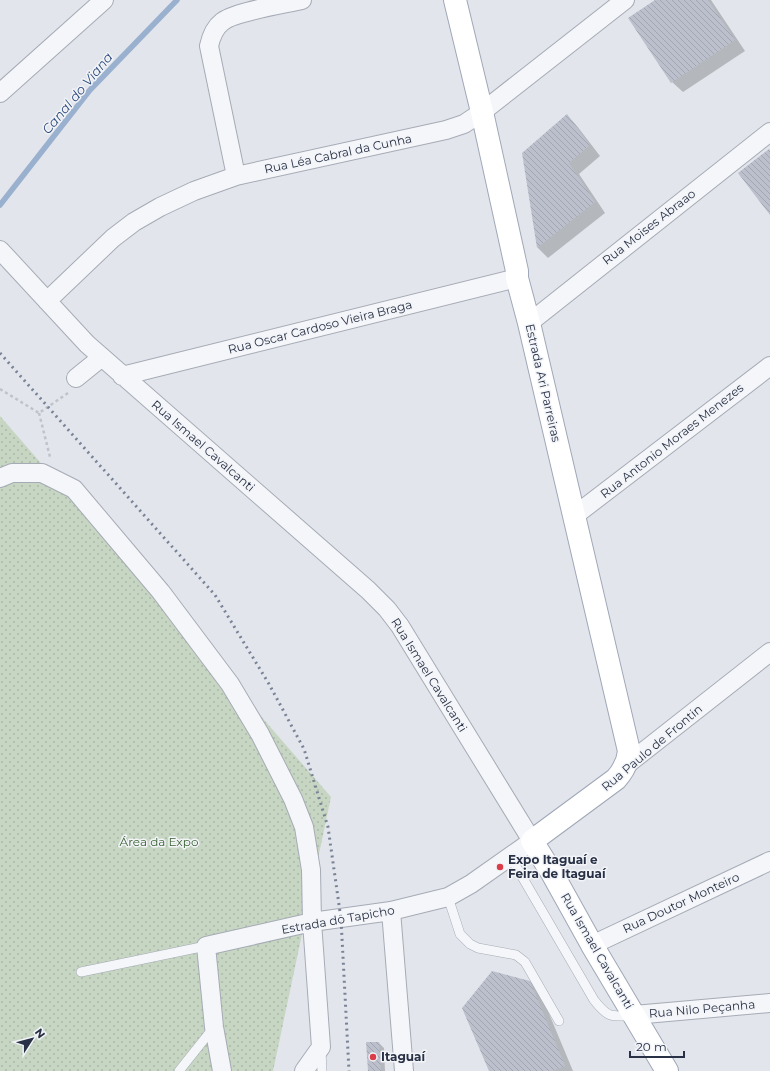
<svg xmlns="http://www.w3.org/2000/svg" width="770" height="1071" font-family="Montserrat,sans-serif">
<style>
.park{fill:url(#park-dots)}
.shadow{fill:#0003}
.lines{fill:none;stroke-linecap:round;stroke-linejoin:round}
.stream{stroke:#9ab0cf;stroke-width:5.5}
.building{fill:url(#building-back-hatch)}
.lane-casing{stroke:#a6abb6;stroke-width:10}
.street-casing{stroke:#a6abb6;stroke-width:20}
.primary-casing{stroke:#a0a8b8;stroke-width:24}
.path{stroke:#c0c3ca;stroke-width:2.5;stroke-dasharray:3 3;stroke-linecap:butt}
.lane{stroke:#f5f6f9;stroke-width:9}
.street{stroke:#f5f6f9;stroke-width:18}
.primary{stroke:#fff;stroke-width:22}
.rail{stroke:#798397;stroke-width:3;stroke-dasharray:2 4;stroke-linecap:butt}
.poi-dot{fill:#db3c49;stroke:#f2f4f8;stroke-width:1.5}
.labels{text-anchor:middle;stroke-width:3;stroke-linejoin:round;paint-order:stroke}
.street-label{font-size:12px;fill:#283145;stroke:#f2f4f8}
.park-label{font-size:12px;fill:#396234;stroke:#f2f4f8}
.poi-label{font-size:12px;font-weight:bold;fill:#283145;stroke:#f2f4f8;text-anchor:start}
.water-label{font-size:13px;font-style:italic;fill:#2e4c7d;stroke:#f2f4f8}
</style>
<defs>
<pattern id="park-dots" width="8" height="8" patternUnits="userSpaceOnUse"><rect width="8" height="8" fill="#c6d6c2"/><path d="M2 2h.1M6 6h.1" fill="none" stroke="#aab8a8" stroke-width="1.8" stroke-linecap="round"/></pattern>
<pattern id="building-back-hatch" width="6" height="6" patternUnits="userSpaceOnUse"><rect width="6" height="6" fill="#bbc0cc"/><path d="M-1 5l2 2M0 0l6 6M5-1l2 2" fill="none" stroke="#a1a5b1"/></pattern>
</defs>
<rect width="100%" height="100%" fill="#e2e5eb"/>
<path class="park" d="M0 416 331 797 273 1071H0Z"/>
<path class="shadow" d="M657 0H711L745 51 683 92 672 82Z
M567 115 577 126 600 156 579 174 605 213 548 258 538 248 523 154Z
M530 981 540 992 573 1071H490Z
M379 1043 384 1048 385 1071H369Z"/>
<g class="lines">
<path class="stream" d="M0 205 90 90 177 0"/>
</g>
<path class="building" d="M655 0H708L735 40 671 83 628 18Z
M567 114 590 145 569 163 595 202 537 248 522 153Z
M769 149 770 150V215L738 173Z
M492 971 530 981 565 1066 552 1071H489L462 1008Z
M366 1042H379L381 1071H368Z"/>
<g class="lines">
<defs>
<path id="lane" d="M510 856 594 1000C608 1018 611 1017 633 1015
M448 897 460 934 470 944 478 948 516 955 525 962 559 1021
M81 972 206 946
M321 1051 322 1071
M179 1071 214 1027"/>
<path id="street" d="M0 93 104 0
M236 176 209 46C211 37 214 28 222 22 233 12 285 4 302 0
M0 250 87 344 368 590 387 609 400 626 532 841 471 884 448 897 391 911 312 922 206 946 214 1027 222 1071
M47 301 113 238 134 222 160 207 194 191 236 176 446 130 464 124 482 112 625 0
M529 323 770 132
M122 376 517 278
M76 378 102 357
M0 478 12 473H42L74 489 161 592 230 684 260 734 293 799 304 827 311 870 312 922 321 1047 304 1071
M574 516 770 366
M625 766 770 652
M391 911 404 1071
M592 945 770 861
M634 1015 770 1003"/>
<path id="primary" d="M455 0 482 112 517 271V278L529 323 629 751C628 762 624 770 616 779L532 841 552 873 592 945 667 1071"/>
</defs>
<use href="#lane" class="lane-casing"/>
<use href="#street" class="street-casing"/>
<use href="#primary" class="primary-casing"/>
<path class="path" d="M0 389 39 413 68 393
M39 413 50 457"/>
<use href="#lane" class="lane"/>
<use href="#street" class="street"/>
<use href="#primary" class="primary"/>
<path class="rail" d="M0 353 215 595 269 684 304 749 328 827 341 919 349 1071"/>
</g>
<g class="poi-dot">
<circle cx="500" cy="867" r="4"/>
<circle cx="373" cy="1057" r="4"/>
</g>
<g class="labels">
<g class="street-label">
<text transform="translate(338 154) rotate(-12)" y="4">Rua Léa Cabral da Cunha</text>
<text transform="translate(649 227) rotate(-38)" y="4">Rua Moises Abraao</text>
<text transform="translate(320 327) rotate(-14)" y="4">Rua Oscar Cardoso Vieira Braga</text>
<text transform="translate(543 383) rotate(77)" y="4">Estrada Ari Parreiras</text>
<text transform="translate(672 441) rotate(-38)" y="4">Rua Antonio Moraes Menezes</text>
<text transform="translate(203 446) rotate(41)" y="4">Rua Ismael Cavalcanti</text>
<text transform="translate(429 675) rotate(58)" y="4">Rua Ismael Cavalcanti</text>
<text transform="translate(652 748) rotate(-40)" y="4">Rua Paulo de Frontin</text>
<text transform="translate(681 903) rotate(-25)" y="4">Rua Doutor Monteiro</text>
<text transform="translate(338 920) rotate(-10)" y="4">Estrada do Tapicho</text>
<text transform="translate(597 951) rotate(60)" y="4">Rua Ismael Cavalcanti</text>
<text transform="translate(702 1009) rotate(-5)" y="4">Rua Nilo Peçanha</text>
</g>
<g class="park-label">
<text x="159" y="846">Área da Expo</text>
</g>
<g class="poi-label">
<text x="508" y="864">Expo Itaguaí e<tspan x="508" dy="14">Feira de Itaguaí</tspan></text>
<text x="381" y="1061">Itaguaí</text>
</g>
<g class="water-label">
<text transform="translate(77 93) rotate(-50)" y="5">Canal do Viana</text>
</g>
</g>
<g transform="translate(32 1039) rotate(54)" stroke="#f2f4f8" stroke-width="3" paint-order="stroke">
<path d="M0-3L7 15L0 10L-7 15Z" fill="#283145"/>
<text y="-6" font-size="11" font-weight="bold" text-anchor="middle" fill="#283145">N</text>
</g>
<path d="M630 1051v6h54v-6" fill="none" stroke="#283145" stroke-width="2"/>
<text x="636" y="1051" font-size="12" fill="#283145" stroke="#f2f4f8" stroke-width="3" paint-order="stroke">20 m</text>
</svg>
